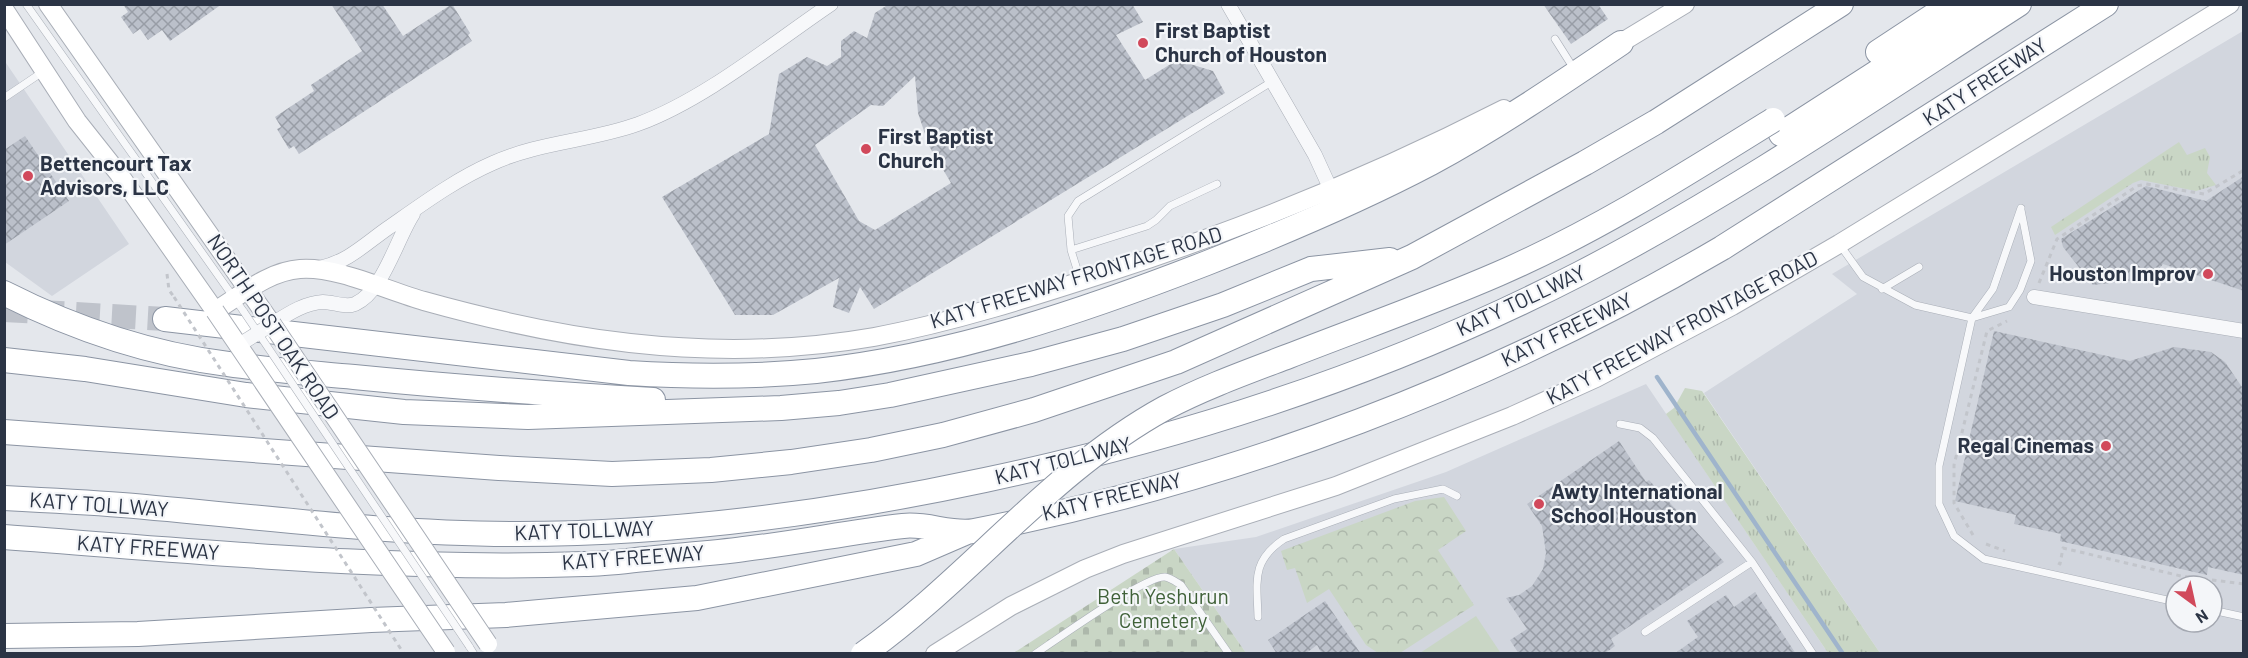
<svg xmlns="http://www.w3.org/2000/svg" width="2248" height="658" font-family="Barlow,sans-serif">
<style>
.built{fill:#d2d6de;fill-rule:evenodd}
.grass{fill:url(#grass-tufts)}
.forest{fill:url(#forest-crowns)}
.cemetery{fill:url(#cemetery-stones)}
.pitch{fill:#c9d6c5}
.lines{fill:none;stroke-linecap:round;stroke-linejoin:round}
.stream{stroke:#9fb4cc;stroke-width:4.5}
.building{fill:url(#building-cross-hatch);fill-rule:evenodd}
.highway-tunnel{stroke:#bfc3cb;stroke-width:24;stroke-dasharray:24 12;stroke-linecap:butt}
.lane-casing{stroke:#a9aeb7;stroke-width:8}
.street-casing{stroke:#a9aeb7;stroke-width:15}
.secondary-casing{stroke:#a9aeb7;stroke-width:20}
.highway-casing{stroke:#8b94a3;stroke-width:26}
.path{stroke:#c2c5cb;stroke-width:3;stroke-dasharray:4.5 4.5;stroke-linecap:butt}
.lane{stroke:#f7f8fa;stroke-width:7}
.street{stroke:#f7f8fa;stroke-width:14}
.secondary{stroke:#fff;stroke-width:18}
.highway{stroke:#fff;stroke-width:24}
.lane-bridge-casing{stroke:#a9aeb7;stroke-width:8;stroke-linecap:butt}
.street-bridge-casing{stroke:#a9aeb7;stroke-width:15;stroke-linecap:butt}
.secondary-bridge-casing{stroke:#a9aeb7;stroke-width:20;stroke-linecap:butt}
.highway-bridge-casing{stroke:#8b94a3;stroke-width:26;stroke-linecap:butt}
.path-bridge{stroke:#c2c5cb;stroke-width:3;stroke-dasharray:4.5 4.5;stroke-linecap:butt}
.lane-bridge{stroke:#f7f8fa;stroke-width:7}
.street-bridge{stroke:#f7f8fa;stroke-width:14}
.secondary-bridge{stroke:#fff;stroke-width:18}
.highway-bridge{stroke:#fff;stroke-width:24}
.poi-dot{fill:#d1495b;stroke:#f4f6f9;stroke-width:2}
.labels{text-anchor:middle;stroke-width:4.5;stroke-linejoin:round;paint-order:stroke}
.poi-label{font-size:21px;font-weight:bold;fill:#2b3445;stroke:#f4f6f9;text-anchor:start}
.street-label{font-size:21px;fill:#2b3445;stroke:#f4f6f9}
.park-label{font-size:21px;fill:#3f6138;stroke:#f4f6f9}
</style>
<defs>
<pattern id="grass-tufts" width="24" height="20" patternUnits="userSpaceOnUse" patternTransform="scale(1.5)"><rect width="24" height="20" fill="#c9d6c5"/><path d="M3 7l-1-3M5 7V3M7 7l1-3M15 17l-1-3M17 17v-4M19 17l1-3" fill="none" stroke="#adb8ab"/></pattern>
<pattern id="forest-crowns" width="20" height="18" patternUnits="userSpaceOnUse" patternTransform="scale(1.5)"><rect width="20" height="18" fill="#c9d6c5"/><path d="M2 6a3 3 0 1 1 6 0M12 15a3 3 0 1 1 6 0" fill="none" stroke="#adb8ab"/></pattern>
<pattern id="cemetery-stones" width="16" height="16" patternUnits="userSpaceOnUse" patternTransform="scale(1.5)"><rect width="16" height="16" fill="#c9d6c5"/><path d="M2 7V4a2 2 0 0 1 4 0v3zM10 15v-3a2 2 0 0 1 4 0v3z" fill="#adb8ab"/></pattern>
<pattern id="building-cross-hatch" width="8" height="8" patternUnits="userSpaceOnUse" patternTransform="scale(1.5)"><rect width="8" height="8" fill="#bbc0ca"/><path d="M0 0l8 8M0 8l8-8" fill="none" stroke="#989da6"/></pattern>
</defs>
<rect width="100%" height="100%" fill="#e4e7ec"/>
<path class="built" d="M2243 31V653H1880L1704 393 1857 294 1832 274ZM2176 586H2212V622H2176Z
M4 60 129 244 52 296 5 262Z
M1646 384 1828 653H1246L1174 549 1256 537 1446 472Z"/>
<path class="grass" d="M2179 142 2187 155 2205 148 2210 157 2207 173 2216 185 2196 191 2141 180 2133 183 2055 235 2051 227Z
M1685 388 1702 391 1880 653H1828L1666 414 1674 408Z"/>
<path class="forest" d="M1444 497 1466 531 1438 550 1474 605 1400 653H1378L1366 645 1329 589 1307 603 1295 568 1287 570 1281 551 1415 501Z"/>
<path class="cemetery" d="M1174 549 1246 653 1012 654Z"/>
<path class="pitch" d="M1476 616 1500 652 1420 653Z"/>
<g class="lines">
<path class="stream" d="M1657 377 1843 654"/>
</g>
<path class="building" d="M123 4H222L170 41 162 30 148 40 140 29 133 34 121 17 128 12Z
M331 4H382L403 36 452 4 470 33 468 35 472 41 299 154 294 146 289 149 277 129 281 127 275 117 314 91 311 85 362 51Z
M889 4H1132L1143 22 1116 35 1145 80 1177 60 1213 71 1225 93 874 309 860 287 849 313 833 307 839 278 773 315H735L662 197 769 134 779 74 807 57 827 66 841 57V41L854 31 867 38 875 13ZM915 76 918 113 929 146 951 183 875 230 859 221 815 145 871 105 883 106Z
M1543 4H1598L1608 19 1571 44Z
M25 136 69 201 4 245V150Z
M2244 176V291L2163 264 2152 278 2093 285 2063 247 2061 239 2146 186 2206 201Z
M1994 331 2130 361 2174 347 2211 352 2225 362 2244 390V575L2208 567 2207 575 2060 541 2061 534 2014 524 2016 515 1955 501Z
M1619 441 1646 482 1649 480 1724 562 1611 639 1615 646 1604 654H1519L1510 640 1527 629 1506 598 1519 595 1532 586 1543 569 1546 553 1542 526 1527 504Z
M1755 592 1796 654H1674L1698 637 1687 621 1726 595 1734 607Z
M1325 601 1361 654H1322L1317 645 1305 654H1277L1268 640Z"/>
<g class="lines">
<path class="highway-tunnel" d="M4 310 165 319"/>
<defs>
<path id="lane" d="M26 4 244 312
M1555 39 1574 69
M4 98 44 71
M2021 208 1993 289 1972 318 1939 466V504L1954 536 1984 559 2176 602
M1840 245 1863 277 1915 305 1972 318 2009 307 2020 290 2031 261 2021 210
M1071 250 1068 216 1078 201 1273 81
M1080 279 1071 250 1147 226 1156 220 1170 206 1217 184
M1882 289 1919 267
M1620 424 1640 428 1653 438 1752 562 1813 654
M2212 610 2244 617
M1258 617C1257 581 1251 561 1284 539L1394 499 1443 489 1457 496
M1645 632 1752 562
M469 646 474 654
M1035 654C1056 640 1146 575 1165 577 1171 578 1176 582 1181 585L1229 654"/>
<path id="street" d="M1228 4 1315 155 1331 190
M319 268C348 262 365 244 388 228 421 205 456 179 493 163 539 142 591 141 638 124 704 100 772 44 831 4
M2034 297 2244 331
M272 324C288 314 304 303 323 302 334 302 345 308 355 304 383 292 397 238 413 214"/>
<path id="secondary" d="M48 4 272 324
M4 9 77 121 119 174 215 311C241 295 269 271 300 269 336 266 388 291 424 301 492 320 560 335 630 343 711 352 794 351 874 337 954 322 1032 297 1109 272 1245 228 1377 174 1504 109
M1609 50 1685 4
M935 654 1011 606 1085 569 1123 554 1336 486 1512 416 1596 378 1732 306 1839 244 2230 4"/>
<path id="highway" d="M1878 52 1951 4
M1781 134 1983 4
M4 293C75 329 149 354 228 364 270 370 312 373 354 377 454 387 553 394 653 400
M165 319 629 373C692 377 754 377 816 371 951 356 1081 312 1207 263 1283 233 1359 201 1431 163 1497 127 1559 85 1621 43
M4 360 85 369 246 395 404 412 528 417 781 408 839 403 890 395 1031 364 1123 339 1223 305 1311 269 1390 260
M4 432 499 468 612 474 711 470 791 462 871 450 943 435 1034 410 1176 362 1412 257 1585 163 1656 122 1841 4
M4 498C44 500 83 502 122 505 254 516 385 534 518 534 676 534 831 513 985 480 1191 436 1393 370 1581 273 1733 194 1875 97 2019 4
M4 537C197 551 391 571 584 564 608 564 632 560 655 558 685 555 715 553 744 549 797 543 850 532 903 526 927 523 951 535 974 531 1236 480 1492 383 1722 248L2106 4
M4 636 138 634 371 620 506 615 697 598 916 554 967 532"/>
</defs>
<use href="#lane" class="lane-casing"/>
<use href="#street" class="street-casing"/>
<use href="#secondary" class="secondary-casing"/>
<use href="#highway" class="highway-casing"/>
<path class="path" d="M167 274 169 290 174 297
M2039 283 2057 239 2137 186 2146 184 2204 194 2244 170
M1973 535 1954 503V465L1987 331 2007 321
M1986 544 2005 551
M2058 563 2060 564 2063 548 2181 576 2244 584"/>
<use href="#lane" class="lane"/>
<use href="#street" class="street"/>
<use href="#secondary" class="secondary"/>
<use href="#highway" class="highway"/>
<defs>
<path id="lane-bridge" d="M244 312 469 646"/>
<path id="street-bridge" d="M239 345 272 324"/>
<path id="secondary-bridge" d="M215 311 446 652
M272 324 488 644"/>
<path id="highway-bridge" d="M863 654C969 579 1050 471 1165 408 1205 387 1247 372 1289 356 1358 329 1429 304 1498 274 1595 232 1683 176 1773 120"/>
</defs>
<use href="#lane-bridge" class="lane-bridge-casing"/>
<use href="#street-bridge" class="street-bridge-casing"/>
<use href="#secondary-bridge" class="secondary-bridge-casing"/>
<use href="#highway-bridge" class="highway-bridge-casing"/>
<path class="path-bridge" d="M174 297 404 654"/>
<use href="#lane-bridge" class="lane-bridge"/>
<use href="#street-bridge" class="street-bridge"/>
<use href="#secondary-bridge" class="secondary-bridge"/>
<use href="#highway-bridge" class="highway-bridge"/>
</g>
<g class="poi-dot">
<circle cx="1143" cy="43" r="6"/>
<circle cx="866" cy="149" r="6"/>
<circle cx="28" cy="176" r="6"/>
<circle cx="2208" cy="274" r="6"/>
<circle cx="2106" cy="446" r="6"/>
<circle cx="1539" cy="504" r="6"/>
</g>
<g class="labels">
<g class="poi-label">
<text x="1155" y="38">First Baptist<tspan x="1155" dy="24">Church of Houston</tspan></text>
<text x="878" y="144">First Baptist<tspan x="878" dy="24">Church</tspan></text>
<text x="40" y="171">Bettencourt Tax<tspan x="40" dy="24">Advisors, LLC</tspan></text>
<text x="2196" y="281" text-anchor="end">Houston Improv</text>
<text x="2094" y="453" text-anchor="end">Regal Cinemas</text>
<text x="1551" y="499">Awty International<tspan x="1551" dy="24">School Houston</tspan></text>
</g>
<g class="street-label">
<text transform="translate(1985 82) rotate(-33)" y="7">KATY FREEWAY</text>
<text transform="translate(1076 278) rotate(-17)" y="7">KATY FREEWAY FRONTAGE ROAD</text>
<text transform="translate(1521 301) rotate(-25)" y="7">KATY TOLLWAY</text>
<text transform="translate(273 327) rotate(56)" y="7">NORTH POST OAK ROAD</text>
<text transform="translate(1682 328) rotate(-28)" y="7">KATY FREEWAY FRONTAGE ROAD</text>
<text transform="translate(1567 330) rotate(-26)" y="7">KATY FREEWAY</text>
<text transform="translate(1063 461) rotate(-14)" y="7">KATY TOLLWAY</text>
<text transform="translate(1112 497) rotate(-14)" y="7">KATY FREEWAY</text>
<text transform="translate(99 505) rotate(4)" y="7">KATY TOLLWAY</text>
<text transform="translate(584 531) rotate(-2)" y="7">KATY TOLLWAY</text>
<text transform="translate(148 548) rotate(4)" y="7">KATY FREEWAY</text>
<text transform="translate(633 558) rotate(-4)" y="7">KATY FREEWAY</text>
</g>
<g class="park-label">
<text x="1163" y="604">Beth Yeshurun<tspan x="1163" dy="24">Cemetery</tspan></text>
</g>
</g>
<rect width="2248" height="658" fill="none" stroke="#2b3445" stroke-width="12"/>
<g transform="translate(2194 604) rotate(147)"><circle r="28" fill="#f4f6f9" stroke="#a4a8b1" stroke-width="1.5"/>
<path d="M0-4.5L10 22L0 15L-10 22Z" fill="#d1495b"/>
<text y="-9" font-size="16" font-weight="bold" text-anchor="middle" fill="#2b3445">N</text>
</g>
</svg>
